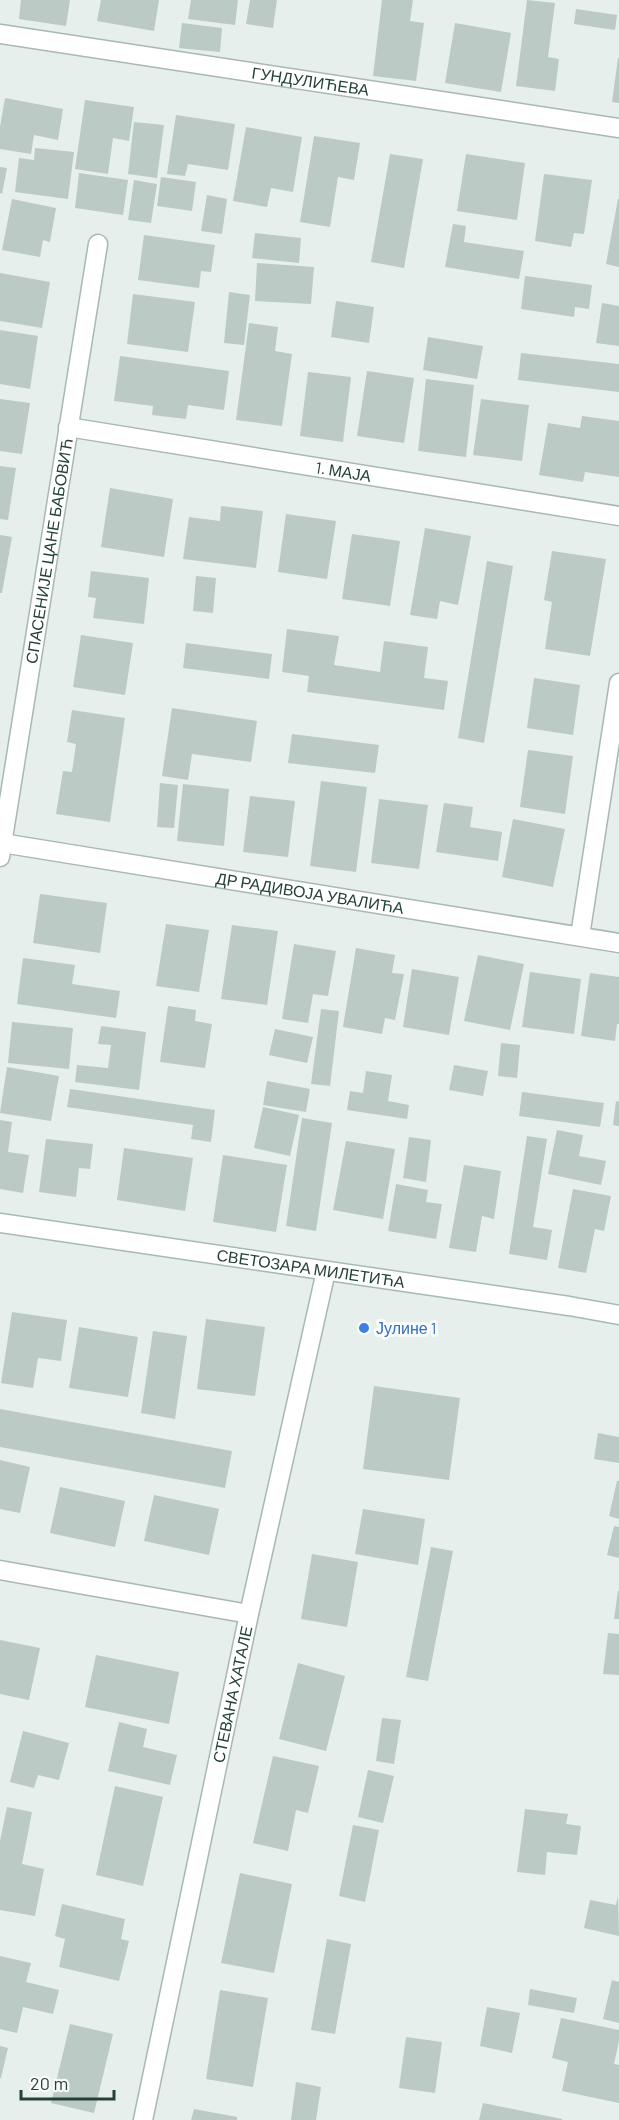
<svg xmlns="http://www.w3.org/2000/svg" width="619" height="2120" font-family="Barlow,sans-serif">
<style>
.building{fill:#bbcac4}
.lines{fill:none;stroke-linecap:round;stroke-linejoin:round}
.street-casing{stroke:#a8b8b2;stroke-width:21}
.secondary-casing{stroke:#a4bbb3;stroke-width:21}
.street{stroke:#fff;stroke-width:18}
.secondary{stroke:#fff;stroke-width:18}
.shop-dot{fill:#3f7fe0;stroke:#f7fbf9;stroke-width:2}
.labels{text-anchor:middle;stroke-width:6;stroke-linejoin:round;paint-order:stroke}
.street-label{font-size:16px;fill:#24423a;stroke:#f7fbf9}
.shop-label{font-size:16px;fill:#366cbe;stroke:#f7fbf9;text-anchor:start}
</style>
<rect width="100%" height="100%" fill="#e6efeb"/>
<path class="building" d="M21 0H70L66 26 19 19Z
M101 0H159L154 31 97 21Z
M191 0H238L235 25 188 19Z
M250 0H277L273 28 246 24Z
M382 0H413L410 21 424 23 416 81 373 76Z
M527 0 555 3 548 57 559 59 555 91 516 86Z
M576 9 617 15 615 30 574 24Z
M182 23 222 28 220 52 179 48Z
M455 23 511 33 501 92 445 83Z
M618 58H619V103L612 102Z
M5 98 63 109 58 140 34 135 31 154 0 149V127Z
M85 100 134 107 129 141 113 138 108 174 75 169Z
M176 115 235 124 228 170 188 164 185 176 167 174Z
M134 122 164 125 157 178 128 174Z
M246 127 302 137 293 192 271 188 267 207 233 201Z
M314 136 360 143 354 180 338 177 330 227 300 222Z
M35 148 74 152 68 199 15 192 19 158 34 160Z
M390 154 423 159 404 268 371 262Z
M466 154 525 163 517 220 457 211Z
M0 167 7 168 2 194 0 193Z
M79 173 128 180 123 215 75 208Z
M544 174 592 180 584 234 574 233 571 247 535 241Z
M161 177 196 182 192 211 157 206Z
M134 180 157 184 151 223 128 220Z
M207 195 227 199 222 234 201 231Z
M12 199 56 208 50 242 43 240 40 257 2 250Z
M618 199H619V267L606 264Z
M453 224 466 226 464 242 524 251 519 279 445 267Z
M255 233 301 238 299 263 252 258Z
M144 235 215 245 211 272 201 271 199 288 138 280Z
M257 263 314 267 311 304 255 301Z
M0 273 50 282 42 328 0 321Z
M525 276 592 285 589 309 575 307 574 317 521 309Z
M229 292 250 295 244 345 224 343Z
M133 294 195 302 188 352 127 344Z
M336 301 374 307 369 343 331 337Z
M602 303 619 306V346L596 343Z
M249 323 278 327 275 351 292 354 282 426 236 420Z
M0 330 38 336 30 389 0 384Z
M428 337 483 346 477 379 423 370Z
M521 353 619 364V392L518 380Z
M120 356 229 371 224 410 188 405 186 419 152 415 153 406 114 401Z
M367 371 414 378 404 443 357 436Z
M308 372 351 377 343 442 300 436Z
M426 379 474 385 466 457 418 451Z
M0 399 30 403 22 454 0 451Z
M481 399 529 405 522 461 473 455Z
M582 416 619 421V477L585 472 583 482 539 475 548 423 580 428Z
M0 466 16 468 8 520 0 519Z
M110 488 173 499 164 557 101 547Z
M221 506 263 511 256 568 183 559 189 517 220 521Z
M286 514 336 521 327 579 278 572Z
M425 528 471 536 458 605 440 601 437 619 410 615Z
M352 534 400 541 390 606 342 599Z
M0 535 12 537 2 593H0Z
M552 551 606 559 590 656 545 649 552 602 544 600Z
M487 561 513 566 484 743 458 738Z
M91 571 149 578 144 624 93 618 96 598 88 597Z
M196 576 216 578 213 613 193 611Z
M287 629 339 636 334 665 380 672 384 641 428 647 424 678 448 681 444 710 307 692 309 676 282 672Z
M81 635 133 643 125 695 73 687Z
M186 643 272 654 269 679 183 668Z
M534 678 580 685 573 735 527 728Z
M172 708 257 721 251 762 192 754 188 780 162 776Z
M72 710 125 718 110 822 56 814 63 771 72 772 76 744 67 742Z
M292 734 379 745 375 773 288 763Z
M528 750 573 756 565 814 520 807Z
M321 781 367 787 356 872 310 866Z
M160 783 178 785 174 828 157 827Z
M183 784 229 789 224 846 177 841Z
M250 796 295 801 288 857 243 852Z
M379 799 428 805 419 869 371 863Z
M444 803 473 807 470 827 502 832 498 861 436 852Z
M513 819 565 829 553 887 502 877Z
M40 894 107 903 100 953 33 943Z
M166 924 209 930 199 992 156 986Z
M232 925 278 931 267 1005 221 999Z
M294 944 336 951 328 996 313 994 308 1023 282 1019Z
M356 948 395 955 392 973 404 974 395 1020 385 1018 382 1034 343 1027Z
M478 955 524 964 510 1030 464 1021Z
M23 958 75 965 72 984 120 991 116 1018 17 1004Z
M412 969 459 977 449 1035 403 1027Z
M530 972 581 979 574 1034 522 1027Z
M590 973 619 977V1024H617L615 1041 581 1036Z
M168 1006 196 1010 195 1021 212 1024 205 1068 160 1062Z
M321 1009 339 1011 330 1086 311 1084Z
M12 1022 73 1028 69 1069 8 1063Z
M101 1026 146 1032 139 1090 75 1082 77 1065 108 1068 111 1045 98 1044Z
M275 1029 313 1037 307 1063 269 1055Z
M501 1043 520 1045 517 1078 498 1076Z
M454 1065 488 1071 483 1096 449 1090Z
M7 1067 59 1076 51 1121 0 1113Z
M366 1071 392 1075 388 1101 409 1105 407 1119 347 1110 350 1091 363 1093Z
M267 1081 310 1089 306 1112 263 1105Z
M70 1089 215 1110 211 1142 191 1139 193 1125 67 1107Z
M522 1092 604 1103 600 1127 519 1116Z
M616 1101 619 1102V1126L613 1125Z
M263 1107 299 1115 290 1156 254 1148Z
M302 1118 332 1123 316 1231 286 1226Z
M0 1120 12 1122 8 1152 29 1155 23 1193 0 1189Z
M557 1130 583 1135 579 1156 606 1161 601 1185 548 1174Z
M527 1136 547 1139 533 1227 552 1230 547 1260 509 1254Z
M409 1137 431 1140 426 1182 403 1178Z
M46 1139 93 1144 90 1169 79 1168 76 1197 39 1192Z
M346 1141 395 1149 383 1219 333 1210Z
M124 1148 193 1158 185 1211 117 1200Z
M223 1155 287 1165 276 1232 213 1222Z
M464 1165 501 1171 494 1219 482 1216 476 1252 449 1248Z
M396 1184 428 1190 426 1202 442 1204 436 1239 388 1231Z
M573 1189 611 1196 604 1231 595 1229 586 1273 558 1268Z
M12 1312 67 1320 61 1361 38 1358 33 1388 1 1383Z
M206 1319 265 1327 255 1396 197 1389Z
M79 1327 138 1337 128 1397 69 1388Z
M153 1331 187 1336 175 1419 141 1413Z
M374 1386 460 1398 449 1480 363 1469Z
M0 1409 232 1451 225 1488 0 1447Z
M598 1433 619 1437V1463L594 1459Z
M0 1460 30 1467 20 1513 0 1509Z
M617 1481H619V1519L609 1516Z
M60 1487 125 1501 115 1547 50 1533Z
M154 1495 219 1509 209 1555 144 1541Z
M363 1509 425 1519 418 1565 355 1554Z
M614 1526 619 1527V1558L607 1555Z
M431 1547 453 1551 428 1681 406 1677Z
M312 1554 358 1562 347 1627 301 1619Z
M618 1591H619V1619H614Z
M608 1633 619 1634V1675L603 1674Z
M0 1640 40 1648 29 1700 0 1694Z
M96 1655 179 1672 169 1724 85 1707Z
M298 1663 345 1676 326 1751 279 1739Z
M382 1718 401 1720 394 1764 376 1761Z
M119 1722 147 1729 143 1747 177 1755 170 1785 108 1771Z
M23 1731 69 1743 59 1780 38 1775 34 1788 10 1782Z
M273 1756 319 1766 308 1813 296 1810 288 1851 253 1843Z
M368 1770 394 1776 383 1823 358 1817Z
M115 1786 163 1797 143 1886 96 1875Z
M7 1807 32 1812 22 1864 44 1869 35 1916 0 1910V1841Z
M525 1809 568 1814 566 1824 581 1826 577 1855 547 1852 545 1875 517 1872Z
M353 1825 379 1830 365 1902 339 1896Z
M240 1873 292 1884 274 1973 221 1963Z
M618 1896 619 1936 584 1928 590 1900 616 1905Z
M62 1904 125 1919 121 1939 129 1941 119 1981 59 1967 65 1939 55 1936Z
M327 1939 351 1944 335 2034 311 2030Z
M0 1956 31 1963 26 1982 59 1990 53 2014 23 2007 17 2033 0 2029Z
M612 1980 619 1982V2023L603 2019Z
M530 1989 577 1998 574 2013 528 2005Z
M220 1990 268 1998 253 2087 206 2079Z
M487 2007 520 2013 512 2053 480 2046Z
M561 2018 619 2030V2041L614 2064 619 2065V2103L562 2091 568 2062 552 2058Z
M70 2024 113 2034 94 2113 51 2103Z
M406 2037 442 2042 435 2093 399 2088Z
M0 2046 8 2048 1 2078H0Z
M296 2082 321 2087 316 2120H291Z
M483 2103 562 2119V2120H479Z
M194 2109 237 2117V2120H191Z"/>
<g class="lines">
<defs>
<g id="street">
<path id="s1" d="M0 34 619 128"/>
<path id="s2" d="M68 427 619 516"/>
<path id="s3" d="M2 843 619 943"/>
<path id="s4" d="M0 857 98 244"/>
<path d="M580 936 619 683"/>
<path d="M0 1570 249 1614"/>
<path id="s5" d="M143 2120 249 1614 326 1271"/>
</g>
<g id="secondary">
<path id="s6" d="M0 1223 569 1306 619 1315"/>
</g>
</defs>
<use href="#street" class="street-casing"/>
<use href="#secondary" class="secondary-casing"/>
<use href="#street" class="street"/>
<use href="#secondary" class="secondary"/>
</g>
<circle class="shop-dot" cx="364" cy="1328" r="6"/>
<g class="labels">
<g class="street-label">
<text dy="6" stroke="none"><textPath href="#s1" startOffset="314">ГУНДУЛИЋЕВА</textPath></text>
<text dy="6" stroke="none"><textPath href="#s2" startOffset="279">1. МАЈА</textPath></text>
<text dy="6" stroke="none"><textPath href="#s4" startOffset="310">СПАСЕНИЈЕ ЦАНЕ БАБОВИЋ</textPath></text>
<text dy="6" stroke="none"><textPath href="#s3" startOffset="312">ДР РАДИВОЈА УВАЛИЋА</textPath></text>
<text dy="6" stroke="none"><textPath href="#s6" startOffset="314">СВЕТОЗАРА МИЛЕТИЋА</textPath></text>
<text dy="6" stroke="none"><textPath href="#s5" startOffset="435">СТЕВАНА ХАТАЛЕ</textPath></text>
</g>
<g class="shop-label">
<text x="376" y="1334">Јулине 1</text>
</g>
</g>
<path d="M21 2090v9h93v-9" fill="none" stroke="#24423a" stroke-width="3"/>
<text x="30" y="2090" font-size="18" fill="#24423a" stroke="#f7fbf9" stroke-width="4.5" paint-order="stroke">20 m</text>
</svg>
